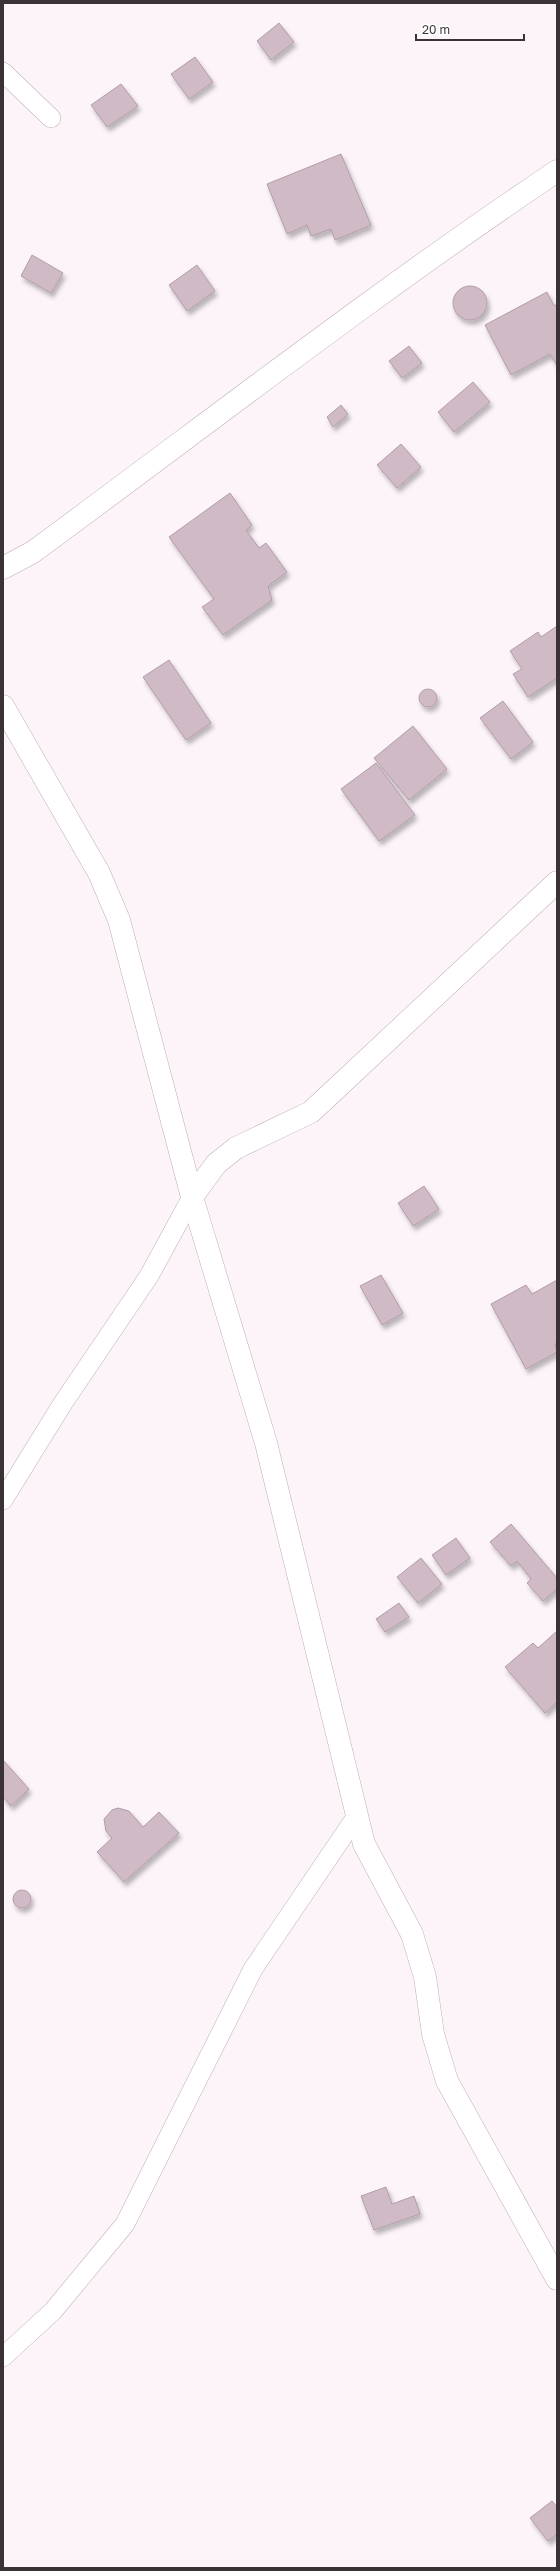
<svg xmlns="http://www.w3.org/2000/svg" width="560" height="2571" font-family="'Golos Text',sans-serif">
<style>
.building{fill:#cfbac6;stroke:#b19da9;filter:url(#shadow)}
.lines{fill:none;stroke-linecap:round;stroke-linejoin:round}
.service-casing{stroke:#c1adb9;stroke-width:20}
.minor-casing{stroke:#c1adb9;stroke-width:23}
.service{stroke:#fff;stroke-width:19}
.minor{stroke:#fff;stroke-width:22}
</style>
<defs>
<filter id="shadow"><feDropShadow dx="2.5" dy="4.5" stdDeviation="2" flood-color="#0004"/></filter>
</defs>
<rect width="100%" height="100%" fill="#fdf4f9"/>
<path class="building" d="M279 23 294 42 271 60 257 41Z
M195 57 213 82 189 99 171 74Z
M121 84 138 106 107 127 91 105Z
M341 154 371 225 335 240 331 229 311 236 307 225 287 234 267 184Z
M32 255 63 273 51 293 21 276Z
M197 265 215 291 187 311 169 285Z
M453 303a17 17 0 1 1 34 0a17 17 0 1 1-34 0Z
M547 292 554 306 557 304V365L550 354 511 375 485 325Z
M409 346 422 363 402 378 389 361Z
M473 382 490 402 454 432 438 412Z
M341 405 348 414 333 427 327 417Z
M401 444 421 467 397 488 377 465Z
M230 493 252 525 246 530 259 548 266 543 287 572 268 586 272 600 223 635 202 607 214 599 169 537Z
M557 626V678L528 697 513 674 522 669 510 651 538 632 541 637Z
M169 660 211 723 186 740 143 677Z
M419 698a9 9 0 1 1 18 0a9 9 0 1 1-18 0Z
M503 701 533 742 511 759 480 718Z
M413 726 447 769 409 800 374 758Z
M376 763 415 815 379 841 341 789Z
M424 1186 439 1209 413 1226 398 1203Z
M381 1275 403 1313 382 1325 360 1286Z
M557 1280V1343L555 1344 557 1352 526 1369 491 1304 526 1285 532 1294Z
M511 1524 557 1578V1589L543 1601 527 1583 531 1579 517 1561 511 1566 490 1542Z
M456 1538 470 1558 446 1575 432 1555Z
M421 1558 442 1584 418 1603 397 1577Z
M399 1603 409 1617 385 1632 376 1619Z
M557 1631V1702L545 1713 505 1667 533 1643 538 1648Z
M3 1760 29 1789 11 1806 3 1797Z
M118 1808 129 1811 143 1827 159 1812 179 1833 124 1882 97 1852 112 1838 106 1831 104 1819 112 1810Z
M13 1899a9 9 0 1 1 18 0a9 9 0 1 1-18 0Z
M386 2187 392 2204 414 2196 420 2214 374 2230 361 2196Z
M552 2501 557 2507V2534L548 2541 530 2518Z"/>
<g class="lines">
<defs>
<path id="service" d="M3 72 51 118
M3 1500 63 1403 149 1276 192 1197
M3 2357 53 2311 125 2224 253 1969 356 1817"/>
<path id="minor" d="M3 568 33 552C207 424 378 291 557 171
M3 706 99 873 119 920 192 1197 266 1443 364 1844 412 1934 425 1977 433 2034 447 2081 557 2279
M192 1197 216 1164 236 1148 311 1112 557 882"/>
</defs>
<use href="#service" class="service-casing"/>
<use href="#minor" class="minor-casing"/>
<use href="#service" class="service"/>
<use href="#minor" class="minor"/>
</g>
<rect width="560" height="2571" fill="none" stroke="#3b3237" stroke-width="8"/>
<path d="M416 34v6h108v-6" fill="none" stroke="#3b3237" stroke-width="2"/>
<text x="422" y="34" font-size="12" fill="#3b3237" stroke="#ffffff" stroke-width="3" paint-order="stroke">20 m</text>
</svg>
